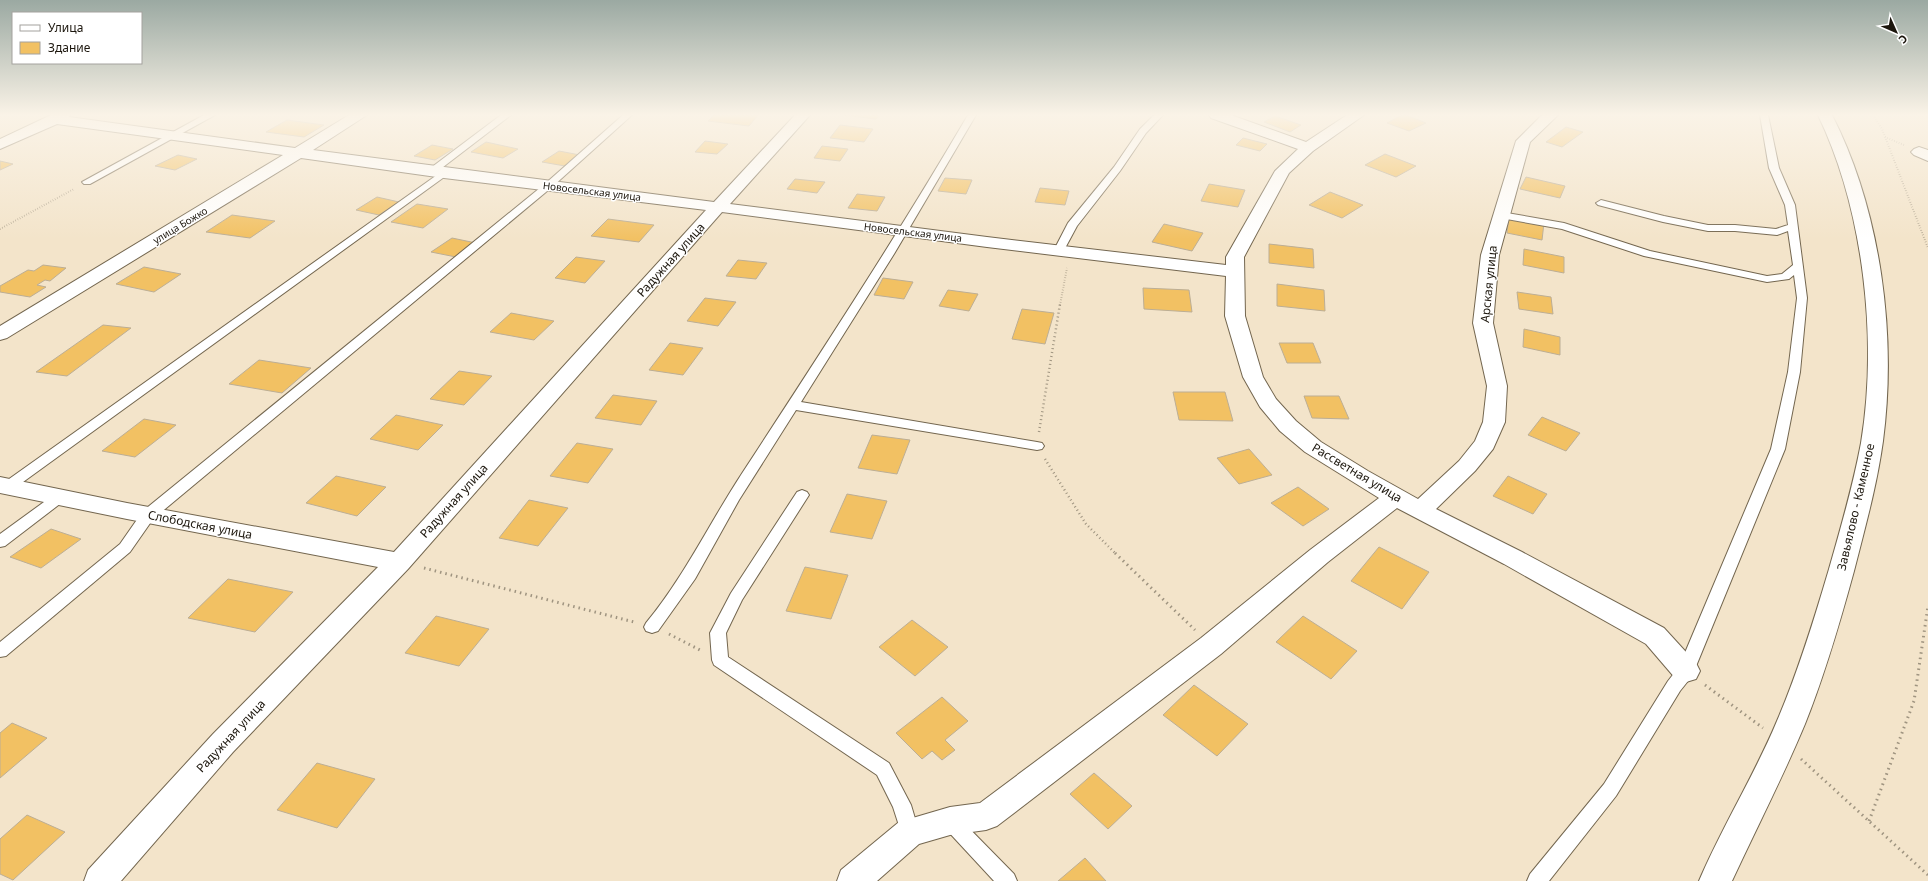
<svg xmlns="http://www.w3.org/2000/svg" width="1928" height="881" font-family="'Noto Sans',sans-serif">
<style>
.building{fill:#f2c163;stroke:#bcae95}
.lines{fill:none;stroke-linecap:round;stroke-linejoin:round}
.lane-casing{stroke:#73664f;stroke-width:2}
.street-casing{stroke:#73664f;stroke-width:2}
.primary-casing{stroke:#73664f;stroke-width:2}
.path-far2{stroke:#9f9480;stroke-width:2;stroke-dasharray:0.5 2;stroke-linecap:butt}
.path-far1{stroke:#9f9480;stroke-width:2.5;stroke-dasharray:1 3;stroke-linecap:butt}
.path{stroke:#9f9480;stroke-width:3;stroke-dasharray:1.5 4;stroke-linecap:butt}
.lane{fill:#fff;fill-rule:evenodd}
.street{fill:#fff;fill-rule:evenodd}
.primary{fill:#fff;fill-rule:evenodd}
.labels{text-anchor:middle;stroke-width:3;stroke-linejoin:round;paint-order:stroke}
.far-street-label{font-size:10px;fill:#1c160d;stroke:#fff}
.street-label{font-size:12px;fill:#1c160d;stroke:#fff}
</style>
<rect width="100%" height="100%" fill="#f3e4ca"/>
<path class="building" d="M714 115H758L749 126 708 121Z
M844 115H879L876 119Z
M1402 115H1406L1426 123 1409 131 1387 123Z
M1275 116 1301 125 1290 132 1264 122Z
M287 120 324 125 304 137 266 132Z
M840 125 873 129 864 142 830 138Z
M1566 127 1583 132 1562 147 1546 142Z
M1243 138 1267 144 1260 151 1236 145Z
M705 141 728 144 717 154 695 152Z
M486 142 518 149 503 158 471 152Z
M432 145 453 149 435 160 414 156Z
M822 146 848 149 840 161 814 158Z
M559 151 580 155 565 166 542 162Z
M1385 154 1416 166 1396 177 1365 165Z
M178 155 197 159 175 170 155 166Z
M0 161 13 164 0 170Z
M1526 177 1565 186 1560 198 1520 189Z
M945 178 972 180 966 194 938 191Z
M795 179 825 182 817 193 787 189Z
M1209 184 1245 190 1238 207 1201 201Z
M1040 188 1069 191 1065 205 1035 202Z
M1330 192 1363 205 1342 218 1309 205Z
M857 194 885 197 877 211 848 208Z
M377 197 399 202 379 215 356 210Z
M417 204 448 209 423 228 391 222Z
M232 215 275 221 250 238 206 232Z
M1509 216 1544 223 1542 240 1507 233Z
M608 219 654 225 639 242 591 236Z
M1164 224 1203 233 1192 251 1152 242Z
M452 238 476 243 456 257 431 252Z
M1269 244 1313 249 1314 268 1269 263Z
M1524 249 1564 257V273L1523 265Z
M576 257 605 261 585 283 555 278Z
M738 260 767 263 756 279 726 276Z
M43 265 66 268 50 281 45 280 37 285 46 287 30 297 0 292V286L28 270 34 271Z
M144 267 181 274 154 292 116 284Z
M883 278 913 282 904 299 874 295Z
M1277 284 1324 290 1325 311 1277 306Z
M1143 288 1189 290 1192 312 1144 309Z
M948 290 978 294 969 311 939 306Z
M1517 292 1551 297 1553 314 1519 309Z
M705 298 736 302 718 326 687 321Z
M1022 309 1054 313 1045 344 1012 339Z
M511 313 554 321 534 340 490 332Z
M103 325 131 328 67 376 36 372Z
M1524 329 1560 337V355L1523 347Z
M670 343 703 348 683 375 649 370Z
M1279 343H1313L1321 363H1287Z
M259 360 311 368 282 393 229 384Z
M459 371 492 376 464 405 430 399Z
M1173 392H1225L1233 421 1179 420Z
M613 395 657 401 641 425 595 418Z
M1304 396H1339L1349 419 1312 418Z
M396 415 443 425 418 450 370 439Z
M1542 417 1580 433 1566 451 1528 435Z
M144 419 176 425 135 457 102 451Z
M872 435 910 440 897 474 858 468Z
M577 443 613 449 588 483 550 476Z
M1249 449 1272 475 1239 484 1217 458Z
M336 476 386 487 357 516 306 503Z
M1508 476 1547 494 1533 514 1493 496Z
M1298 487 1329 509 1303 526 1271 503Z
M847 494 887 501 872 539 830 532Z
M529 500 568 508 538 546 499 538Z
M51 529 81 539 41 568 10 557Z
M1379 547 1429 572 1402 609 1351 581Z
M805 567 848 575 831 619 786 611Z
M228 579 293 592 255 632 188 618Z
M436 616 489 629 459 666 405 653Z
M1303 616 1357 651 1331 679 1276 642Z
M912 620 948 647 915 676 879 647Z
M1194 685 1248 724 1217 756 1163 715Z
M942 697 968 721 945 740 955 750 942 760 932 751 922 759 896 733Z
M12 723 47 738 0 778V733Z
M317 763 375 779 337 828 277 810Z
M1094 773 1132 806 1108 829 1070 794Z
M27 815 65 832 13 880 0 874V839Z
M1085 858 1106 881H1058Z"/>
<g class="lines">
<defs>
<path id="lane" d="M204 115H215L90 184H84L82 182Z
M501 115H511L434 174H428V170Z
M623 115H632L552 187 153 519 130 552 6 656 0 657V642L120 544 143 511 546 183Z
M968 115H976L894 254 801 402 1037 442 1042 443 1044 446 1042 449 1037 450 796 410 739 500 695 579 658 631 652 633 646 631 644 627 646 623C684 577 709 524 741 475 818 357 896 238 968 115Z
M1154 115H1163L1146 133 1120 171 1077 226 1063 252H1055L1054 250 1068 223 1114 167 1140 129Z
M1760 115H1768L1779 168 1795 205 1807 298 1800 372 1785 449 1692 676 1680 691 1616 796 1549 881H1527L1530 874 1604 784 1668 681 1679 667 1771 449 1788 372 1797 298 1794 275 1789 279 1767 282 1644 256 1562 229 1501 218 1496 215 1501 212 1564 223 1650 251 1767 276 1782 274 1793 265 1788 231 1777 235 1735 231H1708L1663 222 1598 205 1596 203 1601 200 1664 216 1708 225H1735L1776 229 1788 225 1785 205 1769 168Z
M444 170 449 173 447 175 12 490 7 492 2 490 0 487 2 484Z
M802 490 807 492 809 495 742 600 726 633 728 657 889 763 911 805 919 832 917 838 910 841 903 838 893 807 877 775 714 665 712 660 710 633 731 593 797 492Z
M60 492 65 494 67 497 65 500 5 546 0 547V534L55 494Z
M950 812 956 815 1014 874 1017 881H994L944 827 941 821 944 815Z"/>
<path id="street" d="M51 115H70L69 117 295 148 349 115H367L313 150 714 202 795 115H810L730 204 987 237 1226 265V257L1275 171 1298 149 1211 118 1209 115H1231L1306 142 1347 115H1364L1313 151 1289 173 1244 257 1245 316 1263 377 1276 399 1296 421 1321 442 1368 471 1418 499 1459 461 1475 441 1483 422 1487 386 1473 323 1481 255 1516 141 1542 115H1558L1530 142 1499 255 1493 323 1507 386 1505 422 1493 449 1475 471 1436 509 1522 552 1664 628 1696 663 1700 671 1696 679 1686 682 1676 679 1646 644 1504 564 1397 508 1328 562 1221 654 997 826 986 830 950 835 919 844 877 881H837L841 870 899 822 950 807 980 803 1201 638 1310 550 1379 498 1305 452 1280 431 1260 407 1243 377 1225 316 1226 276 987 247 722 212 408 569 233 752 121 881H84L88 870 213 734 378 567 127 519 0 493V477L127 503 394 552 706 210 444 178 301 158 7 338 0 340V326L283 155 57 124 0 149V139Z
M1919 147 1928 150V161L1914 155 1911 152 1914 149Z"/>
<path id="primary" d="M1818 115H1832C1881 211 1897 335 1883 441 1877 485 1865 528 1854 571 1840 622 1825 674 1805 724 1783 777 1756 829 1732 881H1699C1722 827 1754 776 1777 721 1798 672 1814 620 1829 569 1841 527 1853 486 1861 443 1878 340 1864 210 1818 115Z"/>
</defs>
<use href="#lane" class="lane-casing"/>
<use href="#street" class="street-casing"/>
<use href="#primary" class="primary-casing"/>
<path class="path-far2" d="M1873 115 1882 129 1928 248
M1885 137 1904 145
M0 229 74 189
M1060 305 1067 268"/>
<path class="path-far1" d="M1039 432 1060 304
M1045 459 1086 524 1116 554"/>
<path class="path" d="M1115 553 1195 630
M424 568 634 622
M669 634 700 650
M1705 685 1763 728
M1801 759 1928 875
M1869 821 1914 701 1928 606"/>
<use href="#lane" class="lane"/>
<use href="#street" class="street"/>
<use href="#primary" class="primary"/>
</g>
<linearGradient id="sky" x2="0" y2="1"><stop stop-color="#9ba9a2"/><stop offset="0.48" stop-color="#faf3e7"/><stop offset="1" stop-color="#faf3e7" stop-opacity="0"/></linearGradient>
<rect width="1928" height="239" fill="url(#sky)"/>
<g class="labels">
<g class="far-street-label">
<text transform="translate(592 191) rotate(7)" y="4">Новосельская улица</text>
<text transform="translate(180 225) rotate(-31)" y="4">улица Божко</text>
<text transform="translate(913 232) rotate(7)" y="4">Новосельская улица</text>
</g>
<g class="street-label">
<text transform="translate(671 260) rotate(-48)" y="4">Радужная улица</text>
<text transform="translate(1489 284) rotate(-84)" y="4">Арская улица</text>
<text transform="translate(1357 473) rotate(31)" y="4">Рассветная улица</text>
<text transform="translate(454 501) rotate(-48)" y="4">Радужная улица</text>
<text transform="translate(1856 507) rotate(-77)" y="4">Завьялово - Каменное</text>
<text transform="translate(200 525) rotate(11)" y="4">Слободская улица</text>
<text transform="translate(231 736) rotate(-47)" y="4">Радужная улица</text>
</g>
</g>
<rect x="12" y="12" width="130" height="52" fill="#ffffff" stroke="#a4a29e"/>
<rect x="20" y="25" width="20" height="6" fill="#ffffff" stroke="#a4a29e"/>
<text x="48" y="32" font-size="12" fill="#1c160d">Улица</text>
<rect x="20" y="42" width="20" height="12" fill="#f2c163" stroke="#a4a29e"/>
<text x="48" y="52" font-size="12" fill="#1c160d">Здание</text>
<g transform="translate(1896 32) rotate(135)" stroke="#ffffff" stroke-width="3" paint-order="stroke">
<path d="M0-3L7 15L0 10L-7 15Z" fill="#1c160d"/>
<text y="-6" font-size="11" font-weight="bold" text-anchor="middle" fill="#1c160d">С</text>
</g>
</svg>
